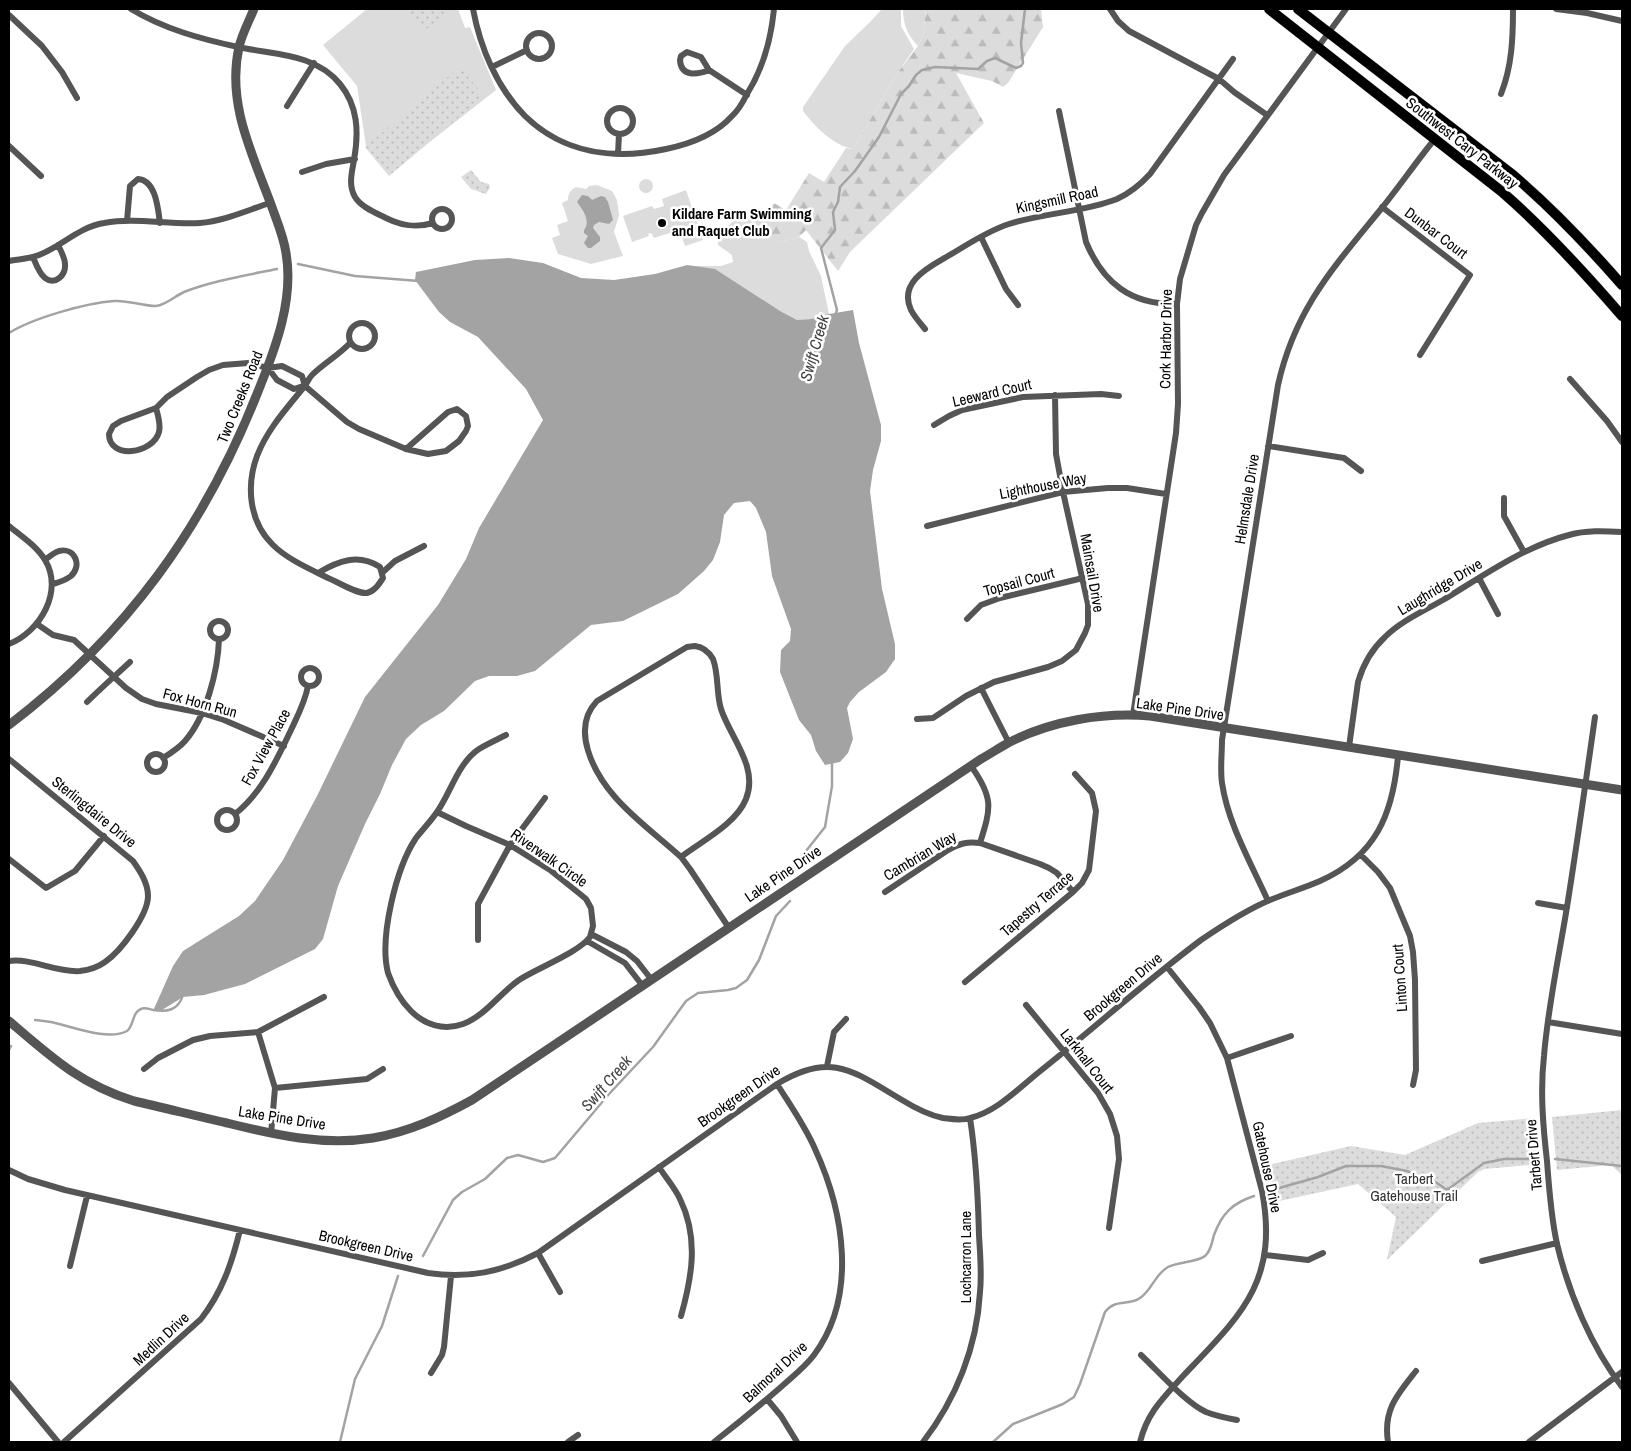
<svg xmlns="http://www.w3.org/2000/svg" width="1631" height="1451" font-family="'Archivo Narrow',sans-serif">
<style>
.green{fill:#dcdcdc}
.forest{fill:url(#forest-firs)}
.park{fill:url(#park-dots)}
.water{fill:#a3a3a3}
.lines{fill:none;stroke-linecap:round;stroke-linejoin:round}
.stream{stroke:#a3a3a3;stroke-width:2.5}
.primary-casing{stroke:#dbdbdb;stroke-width:11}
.minor{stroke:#555;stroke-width:6}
.tertiary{stroke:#555;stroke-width:9}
.primary{stroke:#000;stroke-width:10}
.poi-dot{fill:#000;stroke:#fff;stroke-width:2}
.labels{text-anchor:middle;stroke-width:5;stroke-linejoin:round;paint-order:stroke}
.street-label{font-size:15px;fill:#000;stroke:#fff}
.poi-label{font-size:15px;font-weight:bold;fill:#000;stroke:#fff;text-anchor:start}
.park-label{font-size:15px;fill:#333;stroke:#fff}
.water-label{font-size:16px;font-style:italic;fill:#444;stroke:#fff}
</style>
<defs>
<pattern id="forest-firs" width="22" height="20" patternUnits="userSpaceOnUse" patternTransform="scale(1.25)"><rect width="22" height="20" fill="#dcdcdc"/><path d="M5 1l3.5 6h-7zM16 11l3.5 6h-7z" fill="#bbb"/></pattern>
<pattern id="park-dots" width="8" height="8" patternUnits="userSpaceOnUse" patternTransform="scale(1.25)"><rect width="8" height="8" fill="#dcdcdc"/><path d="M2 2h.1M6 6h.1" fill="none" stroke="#bbb" stroke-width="1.8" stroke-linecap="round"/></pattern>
</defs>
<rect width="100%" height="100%" fill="#fff"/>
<path class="green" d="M367 9H458L465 28 470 27 496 90 389 174 366 146 357 86 323 45Z
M882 9H901V26L914 49 898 72 853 149C833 145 815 127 803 111V107L845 46 870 22Z
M903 9H926L923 35 918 46C907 35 903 23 903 9Z
M639 186a7 7 0 1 1 14 0a7 7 0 1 1-14 0Z
M597 185 612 191 617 200 619 215 614 232 623 256 591 264 558 254 552 238 560 235 557 225 568 221 562 203 568 200C568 193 571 190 576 187L586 189 589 186Z
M686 190 703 240 685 246 679 230 654 238 651 233 648 234 649 236 632 242 623 216 652 206 654 209 664 206 662 199Z
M758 217 750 225 779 242 799 237 807 242 809 251 821 276 829 314 811 319 797 320 693 266H721L733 262 732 255 718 245C717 233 728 226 736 219H748Z"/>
<path class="forest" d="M926 9H1041L1043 27 1008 83 1003 87 992 81 956 73 984 123 850 252 838 271 806 230 799 237 779 242 761 238 750 225 767 212 774 203 786 210 809 173 824 182 846 148 853 149 898 72 918 46 923 35Z"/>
<path class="park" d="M406 9H451L424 31Z
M460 67 484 96 389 176 365 147Z
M471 170 481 182 489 184 490 187 486 194 471 189 461 177Z
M1622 1110V1175L1611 1165 1557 1170 1552 1117Z
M1534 1118 1539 1164 1485 1169 1478 1172 1387 1260 1396 1217 1358 1184 1270 1203 1263 1170 1268 1165 1351 1146 1405 1155 1478 1123Z"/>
<path class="water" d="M582 195 588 196 592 200 601 196 605 197 608 202 613 220 609 224 599 222 594 225 593 228 600 237V241L591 248H588L584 243 588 236 584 233V230C591 221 583 210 577 202Z
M509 258 543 263 581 278 614 280 655 274 687 265 715 269 780 311 797 320 811 319 829 314 853 310 859 343 881 425V441L873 470 870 491 882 589 895 644V659L886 672 859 692 850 702 847 708 853 739 848 753 840 762 825 765 816 751 811 735 799 720 780 672 781 650 790 641 791 629 772 576 766 532 756 508 750 501 734 503 724 515 720 542 713 560 704 571 678 594 623 621 591 625 535 671 517 676H489L475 681 444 711 421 725 406 739 392 765 380 794 365 824 338 886 323 939 315 949 245 984 204 995 183 997 162 1010 153 1011 173 966 183 951 239 916 255 901 283 860 318 794 365 697 438 605 466 559 479 528 543 420 526 389 478 337 450 322 439 312 415 280 416 272 475 260Z"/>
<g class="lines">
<path class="stream" d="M298 264 355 276 419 281
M835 316 837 310 821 248 835 230 833 212 838 202 840 187 855 171 879 137 901 94 909 86 916 75 922 70 935 67 978 69 987 61 995 58 1016 68 1021 66 1023 63 1021 43 1025 9
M9 333C33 318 86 303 114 301 129 300 142 306 156 306 166 305 175 296 184 292 211 281 248 275 277 269
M793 873 795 865 825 827 832 786V761
M35 1020C42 1021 48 1021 55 1023 73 1027 109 1041 127 1031 134 1026 132 1012 141 1009 144 1007 149 1009 153 1010 167 1012 178 1011 183 995
M9 1050 11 1046
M1555 1159 1622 1166
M1272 1190 1318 1177 1346 1166H1381L1407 1171 1437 1183 1447 1190 1484 1163 1504 1159H1532
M423 1256 453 1200 462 1192 485 1179 507 1158 518 1155 543 1162 555 1158 609 1094 653 1047 686 1001 698 993 728 990 736 988 747 980 759 960 776 916 790 901
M340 1442 355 1379 382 1326 398 1276
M993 1442 1013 1424 1063 1404 1074 1397 1080 1384 1105 1312C1116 1298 1129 1306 1140 1298 1152 1290 1155 1274 1168 1267 1178 1262 1198 1262 1205 1256 1211 1251 1212 1242 1214 1235 1222 1213 1233 1203 1254 1196"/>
<defs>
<path id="primary" d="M1269 9 1501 191C1545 229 1584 272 1622 316
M1298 9 1513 175C1553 209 1588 246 1622 285"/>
</defs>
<use href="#primary" class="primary-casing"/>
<path class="minor" d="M131 9C164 29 201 39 238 47 274 55 315 53 340 84 358 106 359 132 354 160 352 172 348 185 355 197 361 207 376 213 386 218 402 226 416 228 433 223
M473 9C480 47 497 88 525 116 564 154 615 160 666 149 690 144 715 135 732 116 739 110 743 102 747 94 764 67 771 40 774 9
M1110 9 1118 21 1129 31 1219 79 1234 92 1267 115
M1556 9 1587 13 1622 21
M9 15 42 46 62 72 77 98
M526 46a13 13 0 1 1 26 0a13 13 0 1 1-26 0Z
M492 67 527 50
M709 70C697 75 681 77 680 60L681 56 687 52 701 57 709 70 747 95
M1501 94C1512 66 1513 38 1513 9
M287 106 314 63
M607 121a13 13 0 1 1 26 0a13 13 0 1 1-26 0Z
M1059 111 1086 242C1103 283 1131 305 1177 304
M9 146 41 176
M618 154 619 134
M302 172 326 164 355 159
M1382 207 1470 275 1420 355
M432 219a10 10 0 1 1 20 0a10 10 0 1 1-20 0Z
M127 221 130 186 138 179C156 180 158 209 160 223
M981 237 1006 289 1018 305
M33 257C36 264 39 273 45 278 55 286 66 275 65 264 65 258 61 251 58 245
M9 261C19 259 29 259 39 255 62 246 79 227 104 223 135 217 168 225 200 223 224 221 248 210 270 203
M349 336a13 13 0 1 1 26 0a13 13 0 1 1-26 0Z
M925 329C920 323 914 316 911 310 898 282 929 267 948 256 967 245 987 231 1009 224 1043 213 1084 212 1117 199 1130 193 1140 185 1150 174L1233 59
M268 368 277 380 294 389 303 386
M1570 379 1607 421 1622 442
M156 408C158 416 161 424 159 432 153 454 109 460 109 434L113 426 121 421 156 408 167 397 197 377 209 370 223 365 248 363 268 368 282 366 302 376 305 386 347 422 359 429 406 449 428 454 446 451 459 441 466 431 468 426 466 416 457 409 448 412 406 449
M934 425 949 416 962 410 1023 397 1101 394 1119 396
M1268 446 1344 458 1361 471
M1504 498V516L1524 552
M9 526C21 536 37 546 45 560 64 591 40 632 9 644
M927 526 1063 492 1108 488H1127L1166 494
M45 560C49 557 53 553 59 551 74 547 83 565 71 576 66 580 60 582 53 584
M383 572 395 561 424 546
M318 573C338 561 358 553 380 567L383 578C379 584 375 591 367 593 357 594 338 582 328 578 310 569 287 559 273 545 249 522 246 486 257 456 267 430 286 409 304 387 307 383 309 378 312 375 324 363 339 355 350 343
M1479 578 1498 614
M967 619 981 605 1000 598 1083 578
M210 630a9 9 0 1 1 18 0a9 9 0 1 1-18 0Z
M37 624 53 635 74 640 126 688 142 699 156 704 202 713 224 720 284 746
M695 646C703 647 709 652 713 659 719 675 716 693 721 709 730 737 759 767 746 799 736 824 702 841 681 857 659 837 634 819 615 797 594 773 570 729 597 701L687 647Z
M301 677a9 9 0 1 1 18 0a9 9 0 1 1-18 0Z
M981 688 1009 743
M87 702C101 688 116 675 130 662
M1133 715 1176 433 1178 404 1177 304 1180 279 1196 225 1202 213 1224 175 1346 9
M1595 717C1586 780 1577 844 1567 907 1559 956 1548 1006 1544 1056 1540 1091 1543 1126 1547 1161 1549 1189 1551 1217 1557 1244 1569 1294 1591 1346 1622 1387
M917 719 933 718 966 696 994 682 1048 667 1062 661 1076 650 1085 633 1088 625V604L1063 492 1056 454 1055 395
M1349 747 1358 682C1363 665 1372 649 1385 637 1401 621 1424 611 1443 600 1483 576 1523 547 1569 535 1586 530 1605 531 1622 532
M147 763a9 9 0 1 1 18 0a9 9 0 1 1-18 0Z
M163 758C171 753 179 748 185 741 206 717 218 671 219 639
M9 759 133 861C140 871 148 883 148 896 148 915 121 951 105 962 98 967 89 970 80 971 56 973 33 958 9 961
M971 766C994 798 991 808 980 843
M217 820a10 10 0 1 1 20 0a10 10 0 1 1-20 0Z
M437 812 466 826 510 845 550 870 580 894 586 899 591 908 593 926 590 937C578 953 537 968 519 980 500 993 485 1016 463 1024 444 1031 425 1025 411 1011 401 1001 393 987 388 973 379 938 396 868 416 838 423 829 431 821 437 812 451 792 458 763 479 749 487 744 496 740 506 735
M235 814C262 793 277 759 291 730 298 715 305 702 308 686
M1361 855 1378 872 1390 888 1410 936 1413 952 1415 980 1416 1070 1413 1085
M681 857 690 869 729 928
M9 859 46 888 75 871 104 836
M885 892 948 850C959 844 967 841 980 843L1040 864 1049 868 1057 873 1073 892
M1268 901C1251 863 1228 824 1222 783 1220 769 1222 755 1222 740L1278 385C1295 309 1333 268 1381 209 1399 187 1416 162 1434 140
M1538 903 1567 908
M591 934 626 952 637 961 651 979
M478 940V904L510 845 545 798
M587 941 625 963 642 985
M965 982 1073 892 1082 883 1089 870 1096 811 1092 793 1075 774
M1026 1005 1098 1093 1110 1114 1117 1136 1119 1159 1109 1228
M1548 1022 1622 1034
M258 1032 275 1088 271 1134
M1227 1058 1291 1036
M827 1066 834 1032 846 1019
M144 1069 158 1058 193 1040 210 1036 258 1032 324 997
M275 1088 367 1079 383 1069
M659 1167C666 1178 675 1188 680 1199 699 1238 692 1277 681 1316
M9 1170 28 1179 65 1190 428 1273C468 1279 502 1272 538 1253L777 1084C831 1051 853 1071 902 1100 915 1108 928 1115 943 1118 952 1119 961 1121 970 1118 996 1112 1018 1089 1039 1072 1093 1029 1145 982 1201 940 1223 925 1246 910 1270 900 1287 893 1304 888 1320 881 1376 856 1393 814 1398 756
M538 1253 560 1292
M1265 1255 1308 1260 1323 1253
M1482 1261 1557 1243
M70 1266 87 1196
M1141 1355C1159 1372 1185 1402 1206 1412 1216 1416 1226 1418 1237 1420
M431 1373 442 1355 444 1347 451 1276
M9 1383 58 1442
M767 1399 781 1416 797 1442
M64 1442 201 1319C222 1292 232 1263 240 1230
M568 1442 578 1435
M714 1442C737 1424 759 1406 781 1387 792 1377 805 1367 814 1355 858 1296 844 1212 815 1149 805 1126 790 1105 777 1084
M923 1442C956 1399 977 1347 980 1292 982 1273 980 1254 979 1235 978 1196 976 1157 970 1118
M1140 1442C1147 1413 1163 1398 1183 1376 1241 1315 1279 1282 1262 1191L1227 1058 1210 1023 1199 1007 1167 967
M1388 1442C1383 1410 1397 1395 1416 1371
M1529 1442 1622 1372"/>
<path class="tertiary" d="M9 725C127 635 205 527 259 389 276 347 294 299 286 253 284 238 278 224 273 210 254 157 226 105 239 47 242 34 249 21 254 9
M9 1021C51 1057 80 1084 134 1101 165 1108 196 1116 227 1123 275 1135 324 1146 373 1138 409 1132 441 1117 472 1100L981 759C990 754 999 748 1008 743 1050 721 1103 712 1150 716L1622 790"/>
<use href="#primary" class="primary"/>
</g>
<circle class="poi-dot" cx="662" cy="223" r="5"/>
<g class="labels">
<g class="street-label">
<text transform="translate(1462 143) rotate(38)" y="5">Southwest Cary Parkway</text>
<text transform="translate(1057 200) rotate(-12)" y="5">Kingsmill Road</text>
<text transform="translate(1436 233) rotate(37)" y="5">Dunbar Court</text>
<text transform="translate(1166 339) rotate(-89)" y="5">Cork Harbor Drive</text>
<text transform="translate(992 393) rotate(-13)" y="5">Leeward Court</text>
<text transform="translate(240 397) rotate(-68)" y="5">Two Creeks Road</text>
<text transform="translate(1043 486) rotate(-11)" y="5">Lighthouse Way</text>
<text transform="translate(1247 499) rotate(-81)" y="5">Helmsdale Drive</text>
<text transform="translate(1092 573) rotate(80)" y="5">Mainsail Drive</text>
<text transform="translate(1019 582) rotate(-15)" y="5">Topsail Court</text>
<text transform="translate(1440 587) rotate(-31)" y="5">Laughridge Drive</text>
<text transform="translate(200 703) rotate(15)" y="5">Fox Horn Run</text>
<text transform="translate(1180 709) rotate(8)" y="5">Lake Pine Drive</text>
<text transform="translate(266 747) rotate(-61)" y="5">Fox View Place</text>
<text transform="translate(94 812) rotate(39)" y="5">Sterlingdaire Drive</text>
<text transform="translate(920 856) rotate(-31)" y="5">Cambrian Way</text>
<text transform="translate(549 858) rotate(35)" y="5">Riverwalk Circle</text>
<text transform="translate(783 874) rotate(-34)" y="5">Lake Pine Drive</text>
<text transform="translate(1037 904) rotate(-41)" y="5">Tapestry Terrace</text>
<text transform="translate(1400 978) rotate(-94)" y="5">Linton Court</text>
<text transform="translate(1123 987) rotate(-40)" y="5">Brookgreen Drive</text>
<text transform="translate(1087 1061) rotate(52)" y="5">Larkhall Court</text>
<text transform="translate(739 1096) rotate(-35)" y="5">Brookgreen Drive</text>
<text transform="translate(282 1118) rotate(9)" y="5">Lake Pine Drive</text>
<text transform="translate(1534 1155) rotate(-95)" y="5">Tarbert Drive</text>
<text transform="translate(1267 1167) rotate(78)" y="5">Gatehouse Drive</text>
<text transform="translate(366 1246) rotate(13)" y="5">Brookgreen Drive</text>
<text transform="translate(966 1257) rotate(-90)" y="5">Lochcarron Lane</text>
<text transform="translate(161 1339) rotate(-43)" y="5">Medlin Drive</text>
<text transform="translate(775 1372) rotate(-43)" y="5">Balmoral Drive</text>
</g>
<g class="poi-label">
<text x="672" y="219">Kildare Farm Swimming<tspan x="672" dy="17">and Raquet Club</tspan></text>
</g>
<g class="park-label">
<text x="1414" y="1184">Tarbert<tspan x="1414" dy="17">Gatehouse Trail</tspan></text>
</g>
<g class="water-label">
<text transform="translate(814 348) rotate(-74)" y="6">Swift Creek</text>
<text transform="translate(606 1083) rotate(-49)" y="6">Swift Creek</text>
</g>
</g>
<rect width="1631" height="1451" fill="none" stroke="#000000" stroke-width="20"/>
</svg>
